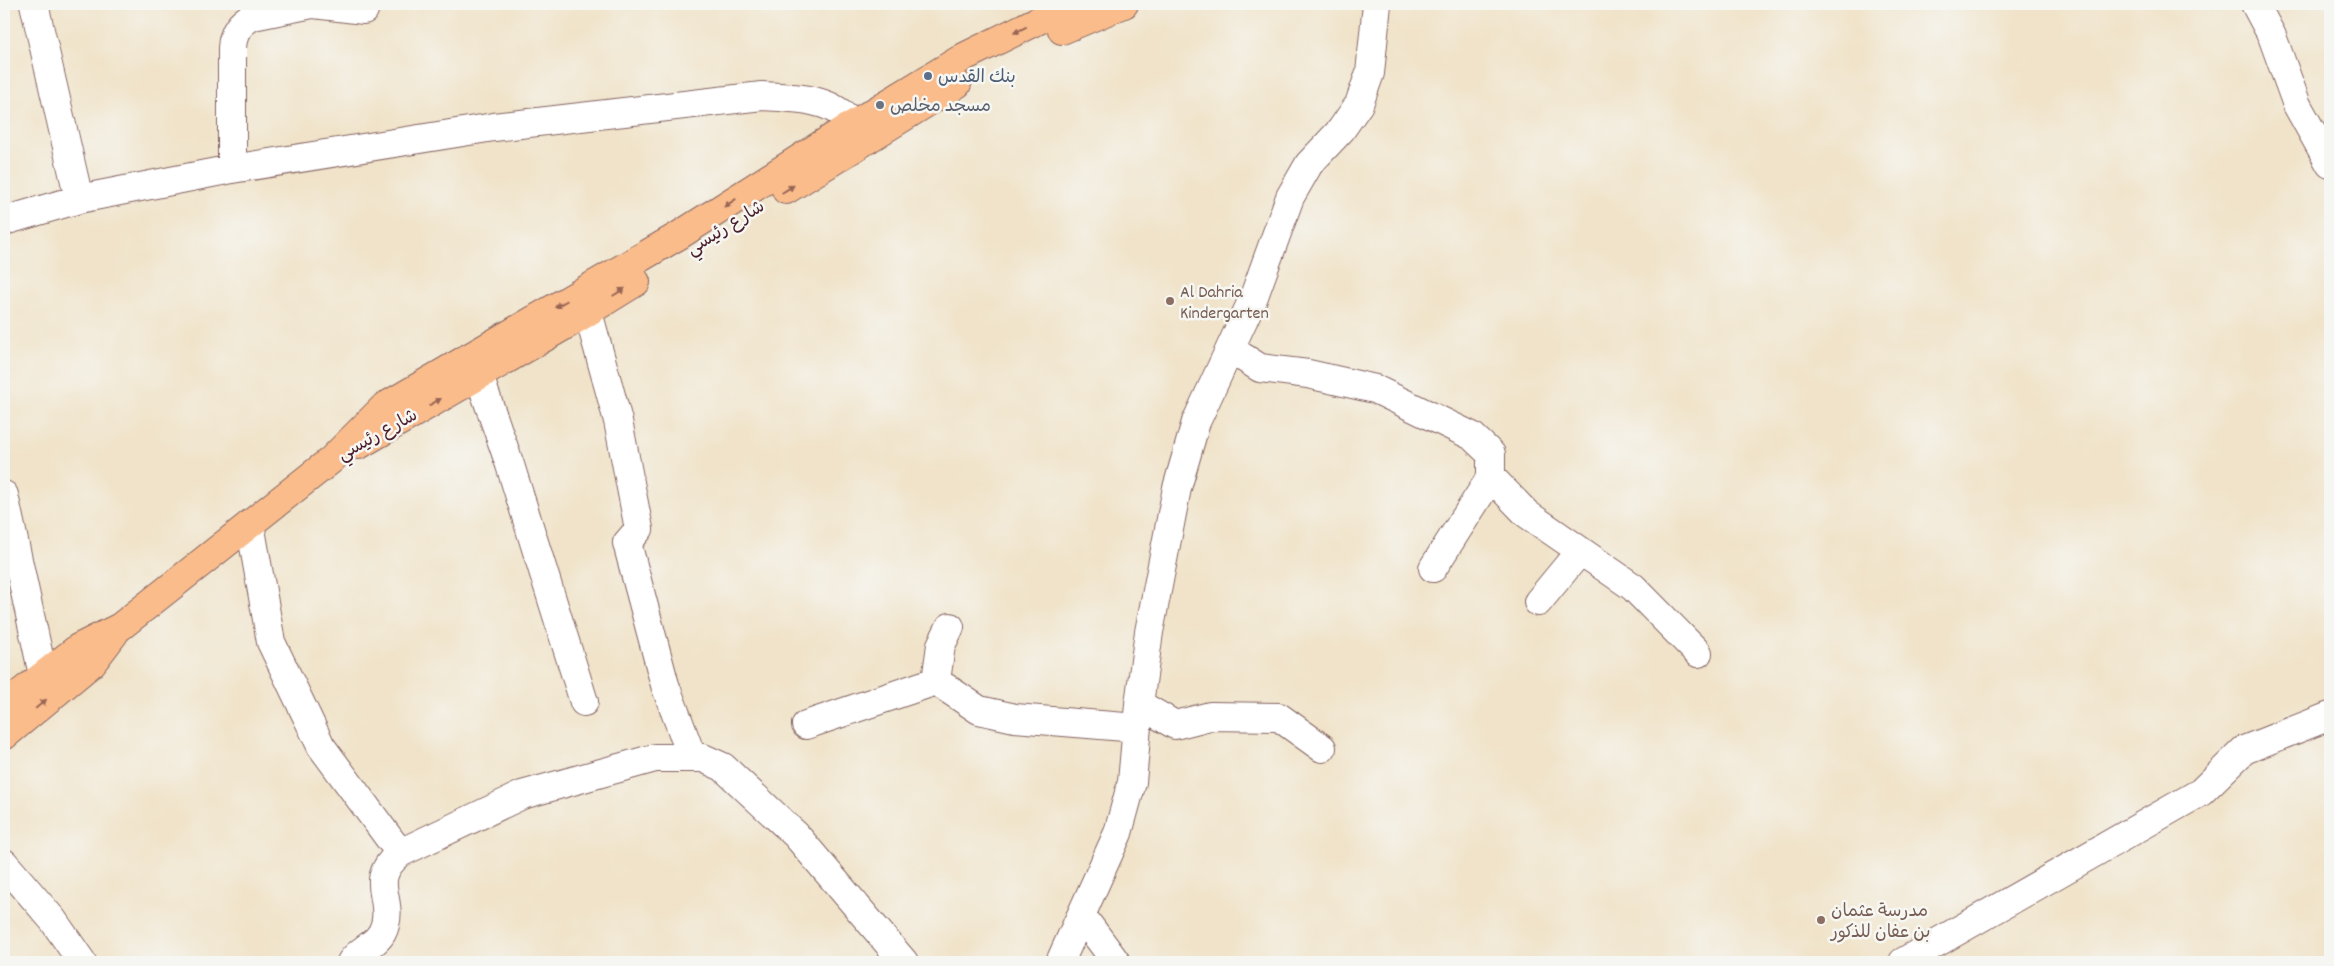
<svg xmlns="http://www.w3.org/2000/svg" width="2334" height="966" font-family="Dekko,'Playpen Sans Arabic',sans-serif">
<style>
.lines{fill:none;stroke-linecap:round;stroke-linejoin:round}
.minor-casing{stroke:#846462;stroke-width:30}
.major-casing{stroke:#846462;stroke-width:30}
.minor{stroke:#fff;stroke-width:28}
.major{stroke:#fabc8b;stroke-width:28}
.oneway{fill:#996656}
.service-dot{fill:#5c6f8a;stroke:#f6f6f2;stroke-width:2}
.worship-dot{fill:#6b7280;stroke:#f6f6f2;stroke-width:2}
.education-dot{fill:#8d6e63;stroke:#f6f6f2;stroke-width:2}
.labels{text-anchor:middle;stroke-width:5;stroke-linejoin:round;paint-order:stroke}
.service-label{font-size:18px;fill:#4e5e75;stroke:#f6f6f2;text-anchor:start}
.worship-label{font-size:18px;fill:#5b616d;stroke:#f6f6f2;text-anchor:start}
.street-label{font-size:18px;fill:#4a1f2b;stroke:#f6f6f2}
.education-label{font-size:18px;fill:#785e54;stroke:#f6f6f2;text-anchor:start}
</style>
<rect width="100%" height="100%" fill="#f6f6f2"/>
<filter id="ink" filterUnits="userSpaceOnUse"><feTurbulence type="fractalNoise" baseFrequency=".02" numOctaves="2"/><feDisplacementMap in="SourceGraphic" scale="10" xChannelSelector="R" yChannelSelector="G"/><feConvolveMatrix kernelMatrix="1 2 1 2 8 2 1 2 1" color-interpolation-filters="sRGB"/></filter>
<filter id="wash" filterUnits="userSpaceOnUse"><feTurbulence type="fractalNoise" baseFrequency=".0096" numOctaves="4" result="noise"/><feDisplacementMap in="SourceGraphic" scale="20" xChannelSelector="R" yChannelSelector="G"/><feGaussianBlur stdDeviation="1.12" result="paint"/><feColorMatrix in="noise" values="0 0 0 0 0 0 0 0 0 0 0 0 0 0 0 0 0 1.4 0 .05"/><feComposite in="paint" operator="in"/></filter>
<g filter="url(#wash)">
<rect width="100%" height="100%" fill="#f0e3c9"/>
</g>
<g filter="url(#ink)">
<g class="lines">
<defs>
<path id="minor" d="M34 4 79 199
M314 4 364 10
M2255 4 2272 36 2297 105 2330 164
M232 169V48C233 33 239 23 253 16L312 4
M4 221 79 199 232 169 494 127 762 96C812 99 835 98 868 139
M588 312 618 421 639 529 627 543 665 685 692 757
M1230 349 1260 368 1308 374 1375 389 1472 436 1491 454V477L1527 514 1633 587 1698 653
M466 359 479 376 510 465 584 702
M4 495 43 675
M250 524 271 642 321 746 400 853
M1433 568 1491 477
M1538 602 1580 551
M950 627 941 645 936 681 979 710 1015 718 1137 728
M1139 704 1175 725 1210 716 1279 717 1322 748
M806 725 936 681
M4 863 53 920 82 962
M1082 916 1116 962
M351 962C361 947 380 945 385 925 393 896 367 881 400 853L522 795 655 758H703L723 767 796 835 904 962
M1060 962 1118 833 1132 782 1139 704 1149 632 1177 488 1196 422 1253 299 1290 197 1309 164 1341 130 1359 104 1370 73 1377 4
M1903 962 2201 792 2244 750 2330 716"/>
<path id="major" d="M1062 30 1124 4
M786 190 957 84
M359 445 573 321 636 282
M4 706 78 648 120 627 331 460 384 407 678 236 849 127 964 57 1045 17 1081 4
M4 736 92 663 114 634"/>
</defs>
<use href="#minor" class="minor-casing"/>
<use href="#major" class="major-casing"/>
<use href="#minor" class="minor"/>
<use href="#major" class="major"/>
</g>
<defs><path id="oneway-solid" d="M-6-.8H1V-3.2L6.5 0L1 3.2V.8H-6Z" transform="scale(1.25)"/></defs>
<g class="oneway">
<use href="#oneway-solid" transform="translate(1020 30) rotate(154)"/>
<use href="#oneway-solid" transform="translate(788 189) rotate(-32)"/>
<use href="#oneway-solid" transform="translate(730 203) rotate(147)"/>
<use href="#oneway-solid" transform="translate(619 292) rotate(-32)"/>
<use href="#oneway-solid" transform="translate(561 304) rotate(150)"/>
<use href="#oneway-solid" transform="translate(435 402) rotate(-30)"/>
<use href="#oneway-solid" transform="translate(41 704) rotate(-40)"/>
</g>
</g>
<circle class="service-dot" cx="928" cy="76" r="5"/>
<circle class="worship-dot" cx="880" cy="105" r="5"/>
<g class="education-dot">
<circle cx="1170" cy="301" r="5"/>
<circle cx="1821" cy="920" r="5"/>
</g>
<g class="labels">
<g class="service-label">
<text x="938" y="82">بنك القدس</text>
</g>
<g class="worship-label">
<text x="890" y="111">مسجد مخلص</text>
</g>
<g class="street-label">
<text transform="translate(725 227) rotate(-32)" y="6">شارع رئيسي</text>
<text transform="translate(377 434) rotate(-29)" y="6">شارع رئيسي</text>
</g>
<g class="education-label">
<text x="1180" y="297">Al Dahria<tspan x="1180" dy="21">Kindergarten</tspan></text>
<text x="1831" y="916">مدرسة عثمان<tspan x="1831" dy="21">بن عفان للذكور</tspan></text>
</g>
</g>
<rect width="2334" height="966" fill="none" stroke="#f6f6f2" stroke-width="20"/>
</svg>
